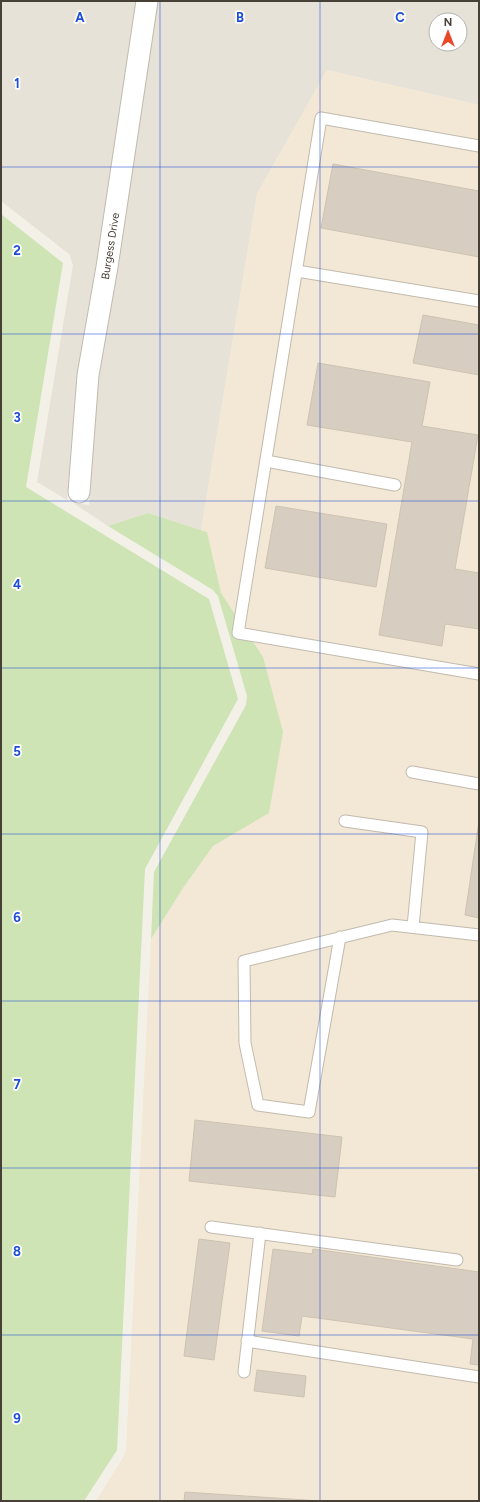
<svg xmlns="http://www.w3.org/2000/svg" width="480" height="1502" font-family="Figtree,sans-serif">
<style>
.residential{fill:#e6e2d7;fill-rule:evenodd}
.commercial{fill:#f3e7d5}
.green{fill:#cee4b4}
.building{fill:#d7cec1;stroke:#cec3b2}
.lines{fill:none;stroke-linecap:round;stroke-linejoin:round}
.lane-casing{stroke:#c1baae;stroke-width:13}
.street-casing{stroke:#c1baae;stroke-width:23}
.lane{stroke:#fff;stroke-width:11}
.street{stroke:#fff;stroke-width:21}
.grid{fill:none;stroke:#1d4ed8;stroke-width:1;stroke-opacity:0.55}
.labels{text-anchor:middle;stroke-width:3.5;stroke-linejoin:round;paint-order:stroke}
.street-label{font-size:11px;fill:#464037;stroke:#fff}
.grid-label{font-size:13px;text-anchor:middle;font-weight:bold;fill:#1d4ed8;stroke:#fff;stroke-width:3.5;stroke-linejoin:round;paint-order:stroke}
</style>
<rect width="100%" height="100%" fill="#f3f0e8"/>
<path class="residential" d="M1 1H136L96 265 77 372 67 500 37 482 73 265 69 254 1 201Z
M158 1H479V105L327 70 257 194 201 530 148 513 108 526 73 503 89 505 98 376 117 269ZM436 20H460V44H436Z"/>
<path class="commercial" d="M327 70 479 105V1501H96L124 1456 126 1451 151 939 183 888 213 846 269 813 263 657 221 593 207 532 201 530 257 194Z"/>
<path class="green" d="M1 214 63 263 26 487 209 599 238 699 145 869 117 1450 84 1501H1Z
M148 513 207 532 221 593 263 657 283 732 269 813 213 846 183 888 151 939 154 872 246 705 247 696 218 596 213 590 108 526Z"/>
<path class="building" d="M333 164 479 191V257L321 228Z
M423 315 479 325V375L413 363Z
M318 363 430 382 422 426 478 435 455 569 479 573V629L445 624 442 646 379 635 412 442 307 425Z
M276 506 387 524 376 587 265 568Z
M479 821V918L465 915Z
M195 1120 342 1137 335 1197 189 1181Z
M199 1239 230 1243 214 1360 184 1356Z
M273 1249 312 1254 313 1249 479 1272V1365L470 1364 473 1339 302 1316 299 1336 262 1331Z
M257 1370 306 1376 304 1397 254 1391Z
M185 1492 320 1501H184Z"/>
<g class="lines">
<defs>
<path id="lane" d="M479 146 321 118 238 633 479 674
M297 271 479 301
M266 461 395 485
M412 772 479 784
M345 821 422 832 413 927
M340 937 309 1112 258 1105 245 1043 244 961 392 925 479 935
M211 1227 457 1260
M247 1341 479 1377
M244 1372 260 1233"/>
<path id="street" d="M79 492 88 375 107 267 147 1"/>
</defs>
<use href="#lane" class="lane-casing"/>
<use href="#street" class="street-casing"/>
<use href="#lane" class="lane"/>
<use href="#street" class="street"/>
</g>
<path class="grid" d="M160 1V1501M320 1V1501M1 167H479M1 334H479M1 501H479M1 668H479M1 834H479M1 1001H479M1 1168H479M1 1335H479"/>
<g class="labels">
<g class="street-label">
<text transform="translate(110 246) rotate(-81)" y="4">Burgess Drive</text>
</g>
</g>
<g class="grid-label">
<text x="80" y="22">A</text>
<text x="240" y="22">B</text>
<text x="400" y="22">C</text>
<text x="17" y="88">1</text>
<text x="17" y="255">2</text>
<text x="17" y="422">3</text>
<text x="17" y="589">4</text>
<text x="17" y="756">5</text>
<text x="17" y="922">6</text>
<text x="17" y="1089">7</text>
<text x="17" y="1256">8</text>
<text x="17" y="1423">9</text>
</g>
<rect width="480" height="1502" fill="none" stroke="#464037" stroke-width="4"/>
<g transform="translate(448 32)"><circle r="19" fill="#ffffff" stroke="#b5b3af"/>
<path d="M0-3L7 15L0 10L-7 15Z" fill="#ea4728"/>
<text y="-6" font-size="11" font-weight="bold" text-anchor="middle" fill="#464037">N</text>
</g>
</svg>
